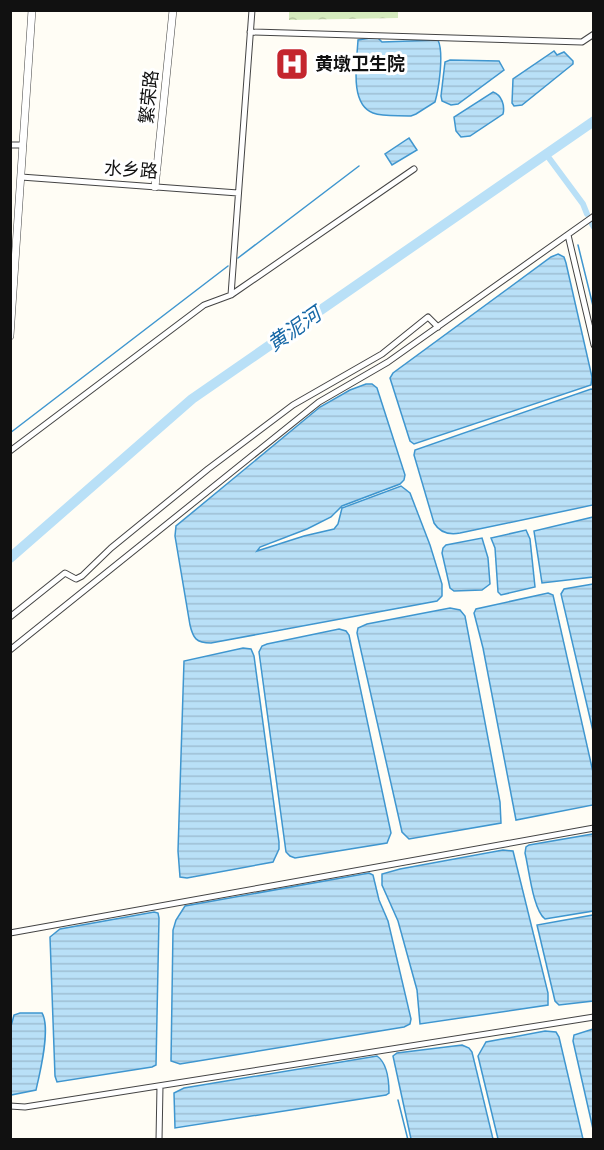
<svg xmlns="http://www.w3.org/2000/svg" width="604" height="1150" font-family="'Playfair Display','Noto Sans SC',serif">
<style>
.park{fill:url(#park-crowns)}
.water{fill:url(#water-rules);stroke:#3f96cf;stroke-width:1.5}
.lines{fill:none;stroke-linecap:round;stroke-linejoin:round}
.stream{stroke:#3f96cf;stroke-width:1.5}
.canal{stroke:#b9e0f7;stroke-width:6}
.river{stroke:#b9e0f7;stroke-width:10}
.minor-casing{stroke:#444;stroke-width:7}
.tertiary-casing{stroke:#444;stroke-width:8}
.minor{stroke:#fff;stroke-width:5}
.tertiary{stroke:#fff;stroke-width:7}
.labels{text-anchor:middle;stroke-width:6;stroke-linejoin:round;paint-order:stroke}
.poi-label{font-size:18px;font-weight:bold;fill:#111;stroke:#fff;text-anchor:start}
.street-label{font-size:18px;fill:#111;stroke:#fff}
.water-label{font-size:20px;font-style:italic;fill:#1768a6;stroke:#fff}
</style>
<defs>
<pattern id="park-crowns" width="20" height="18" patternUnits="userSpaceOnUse" patternTransform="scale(1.5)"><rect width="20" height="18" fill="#d5ebbd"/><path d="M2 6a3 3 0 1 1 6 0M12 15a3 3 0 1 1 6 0" fill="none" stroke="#b6c8a1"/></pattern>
<pattern id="water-rules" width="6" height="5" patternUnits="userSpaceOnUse" patternTransform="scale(1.5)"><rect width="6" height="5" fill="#b9e0f7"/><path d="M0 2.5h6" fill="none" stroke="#9ebfd3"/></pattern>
</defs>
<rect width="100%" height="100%" fill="#fffdf5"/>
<path class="park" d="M289 11H398V18L289 20Z"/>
<path class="water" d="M370 38H378L382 42 438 40C444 53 439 88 435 102L416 114 411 116C399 115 384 117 373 113 349 104 357 61 358 40Z
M554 51 557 55 564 52 573 61V64L522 105 514 106 512 103 513 79Z
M450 60 499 61 504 70 458 104 451 105 442 101 441 96 445 62Z
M493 92C502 95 505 106 503 114L470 136 461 137 456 131 454 117Z
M409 138 417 150 392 165 385 154Z
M558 254 564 257 566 263 592 377 591 385 414 444 410 441 390 378 393 373 551 257Z
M366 384H372L377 388 405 475 404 480 400 484 342 506 331 517 307 529 260 547 257 551 304 536 334 529 338 524 342 508 401 486 410 493 430 545 442 584V596L437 601 211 643C196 643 193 638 190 625L175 536 176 526 320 407 350 390Z
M591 389 594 390 593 505 460 533C449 535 440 533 434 523L414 455 415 450Z
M593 517V577L542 583 534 531Z
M526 530 530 539 535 587 501 595 498 592 495 548 491 538Z
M482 538 488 558 490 584 482 590 454 591 450 588 442 553 443 548 446 545Z
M593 584H594L593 731 561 594 564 589Z
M548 593 553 595 593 772V805L516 820 483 648 474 613 476 609Z
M450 608 460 610 465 616 500 802 501 823 409 839 402 832 357 633 358 628 367 624Z
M339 629 346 631 349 635 391 833 387 843 295 858 290 856 286 852 259 652 262 646 267 644Z
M243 648 251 649 254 656 279 842V849L273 862 187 878 180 877 178 851 184 661Z
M593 834V911L545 919C533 910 529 869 525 853L526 847 529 845Z
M503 850 513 851 548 993V1005L420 1024 417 990 398 921 382 885V874L400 869Z
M369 873 373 875 379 900 388 921 411 1019 410 1024 404 1027 180 1064 171 1061 173 930 176 920 185 906Z
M154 912 158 913 159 918 156 1065 152 1067 57 1082 55 1076 50 937 60 929Z
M593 915V1001L559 1005 555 1001 537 925Z
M20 1013H42C51 1028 40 1073 36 1090L11 1095 10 1030 14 1015Z
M593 1029H594L593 1129 573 1041 574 1035Z
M545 1031 556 1032 559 1037 583 1139H498L478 1056 486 1042Z
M462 1045 469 1048 472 1052 493 1139H411L393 1056 397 1053Z
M377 1056C387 1063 389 1081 389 1093L386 1095 175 1128 174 1093 184 1088Z"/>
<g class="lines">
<path class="stream" d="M578 245 594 310
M238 258 359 166
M10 433 228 266
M398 1100 408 1140"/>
<path class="canal" d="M546 154 583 204 587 214
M592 224 594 227"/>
<path class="river" d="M10 558 192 399 594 121"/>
<defs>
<path id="minor" d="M250 32 582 42 594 34
M10 145H23
M21 177 238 193
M568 235 594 345
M231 295 252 10
M10 451 204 305 231 295 414 169
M10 617 65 573 76 579 82 576 111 548 208 469 293 405 382 354 428 317 438 327
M10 650 319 402 388 362 594 216
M10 933 594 828
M10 1106 25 1107 594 1017
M159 1140 160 1086"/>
<path id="tertiary" d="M155 187 173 10
M10 336 32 10"/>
</defs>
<use href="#minor" class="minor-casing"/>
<use href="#tertiary" class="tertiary-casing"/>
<use href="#minor" class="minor"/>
<use href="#tertiary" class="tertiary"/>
</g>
<defs>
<symbol id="hospital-square" viewBox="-11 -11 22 22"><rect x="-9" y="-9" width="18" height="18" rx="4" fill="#c4262e" stroke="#fff"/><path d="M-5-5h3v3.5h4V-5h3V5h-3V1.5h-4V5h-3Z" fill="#fff"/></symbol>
</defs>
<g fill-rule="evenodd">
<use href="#hospital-square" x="273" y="45" width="38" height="38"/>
</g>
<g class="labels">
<g class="poi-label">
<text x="315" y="70">黄墩卫生院</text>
</g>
<g class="street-label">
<text transform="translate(149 97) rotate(-84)" y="6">繁荣路</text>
<text transform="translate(131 170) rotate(4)" y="6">水乡路</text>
</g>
<g class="water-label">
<text transform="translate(294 329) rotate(-35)" y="7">黄泥河</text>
</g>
</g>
<rect width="604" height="1150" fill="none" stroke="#111111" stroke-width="24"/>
</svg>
